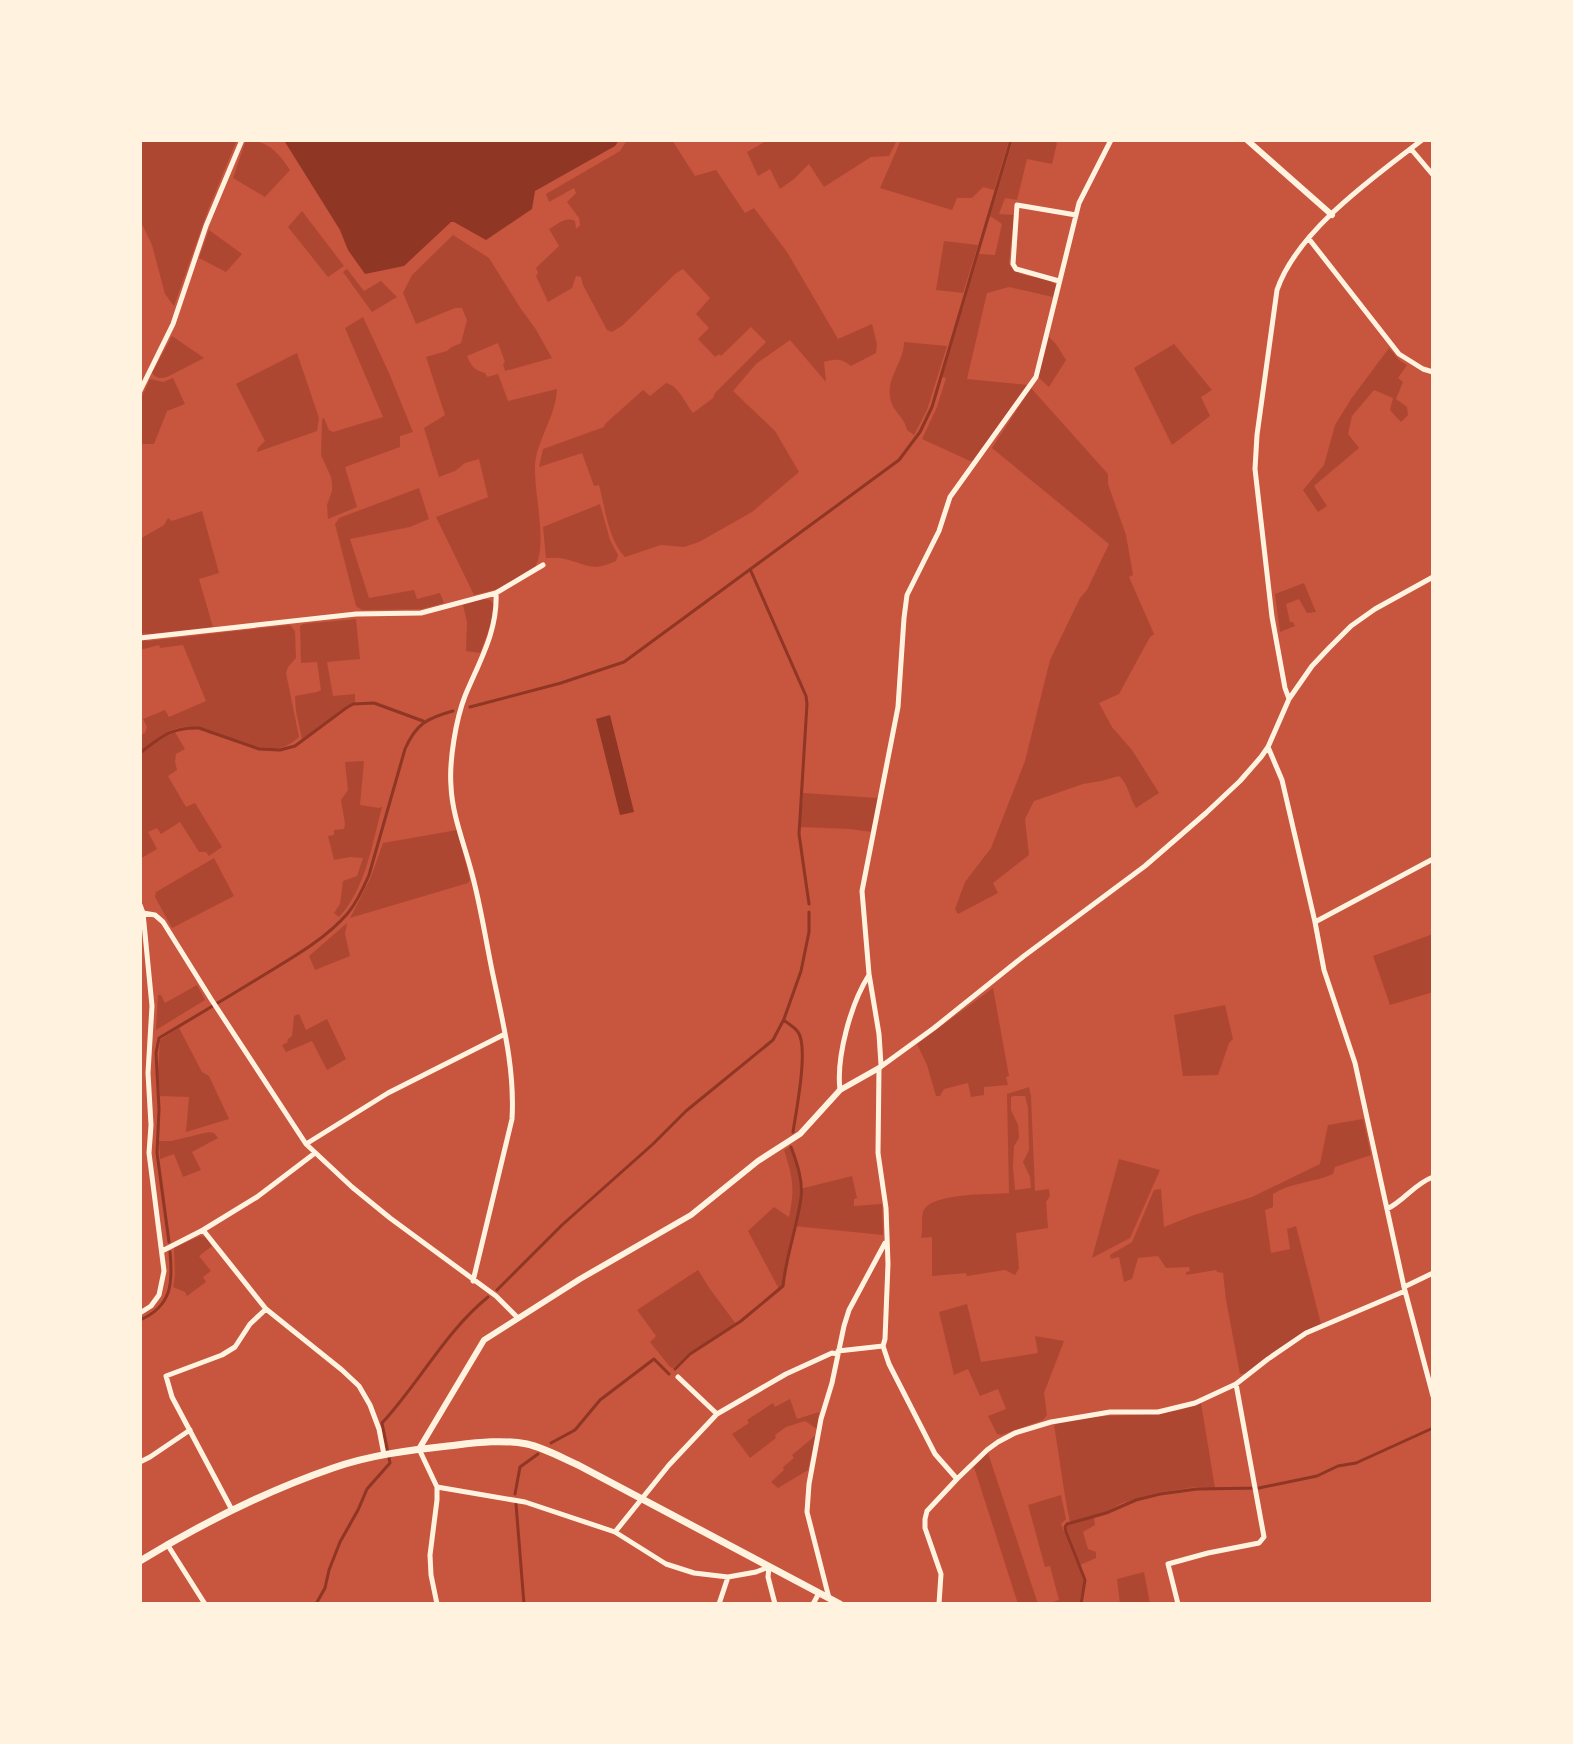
<svg xmlns="http://www.w3.org/2000/svg" width="1573" height="1744" font-family="'Roboto Condensed',sans-serif">
<style>
.green{fill:#ae4732;fill-rule:evenodd}
.water{fill:#8f3625}
.lines{fill:none;stroke-linecap:round;stroke-linejoin:round}
.stream{stroke:#8f3625;stroke-width:3}
.minor{stroke:#fff3e0;stroke-width:5}
.tertiary{stroke:#fff3e0;stroke-width:6}
.secondary{stroke:#fff3e0;stroke-width:7}
</style>
<rect width="100%" height="100%" fill="#c8553d"/>
<path class="green" d="M140 140H225L236 142 208 210 174 306 165 294 152 245 140 220Z
M246 140C268 140 279 153 290 170L265 197 233 178Z
M627 140H672L695 176 716 170 745 213 754 208 787 252 838 339 872 324 877 344 876 353 851 366C841 358 835 359 824 362L826 382 790 340 756 364 733 391 775 431 799 472 752 512 699 542 684 547 661 545 625 557C608 540 605 507 599 485L594 486 582 453 539 467 543 449 604 427 605 424 643 390 650 396 666 383C679 386 685 403 693 413L713 398 715 393 766 342 751 327 721 356 719 354 715 357 698 339 709 328 696 314 710 298 683 269 675 274 623 325 612 332 607 330 583 285 581 277 576 276 572 288 548 302 536 276 538 273 536 268 559 246 549 229C558 224 566 216 575 221L576 229 580 225 579 218 567 202 576 193 574 188 549 202 546 194 620 151Z
M768 140H897L889 156 871 157 824 187 809 164 794 179 780 189 770 169 758 176 747 152Z
M901 140H1009L994 190 983 187 972 198H957L952 210 880 188Z
M1013 140H1050L1057 143 1052 164 1027 159 1017 200 1005 198 999 214 1014 215 1009 263C1017 282 1042 272 1056 285L1053 297 1009 287 987 293 967 379 1028 385 973 461H970L922 439 937 407 946 378 942 377 979 254 995 255 1002 224 990 216Z
M302 211 344 266 328 277 288 227Z
M209 230 242 254 226 272 199 258Z
M453 235 489 258 521 309 535 328 552 358 505 371 503 364 505 362 498 343 467 356C472 367 474 370 485 373L487 377 498 374 508 401 557 389C556 417 535 443 535 467 534 493 548 546 535 567L498 589 474 595 436 517 488 497 479 459 465 463 455 471 439 477 424 428 445 415 426 357 447 351 450 348 461 343 467 320 462 308H455L416 324 403 293 412 275Z
M944 241 978 245 963 293 936 290Z
M347 269 364 291 381 281 397 297 372 312 343 272Z
M363 317 389 373 413 432 400 436V447L345 467 357 507 328 519 327 505 332 491V484L331 477 321 455 322 419 324 418 329 430 333 432 383 417 345 328Z
M172 336 204 358 169 376C163 379 156 379 152 373Z
M1049 337 1056 344 1066 360 1049 387 1038 377Z
M904 342 947 346 927 410 914 435 907 430C905 417 892 412 890 397 887 376 904 362 904 342Z
M1174 344 1212 390 1201 397 1210 416 1172 445 1134 368Z
M1389 348 1400 361 1407 365 1398 378 1403 382 1396 399 1407 407 1408 415 1401 422 1390 410 1393 398 1374 390 1352 416 1348 434 1359 448 1314 486 1327 506 1318 512 1303 490 1324 465 1335 425 1351 399Z
M297 353 319 418 317 431 257 452 258 448 265 441 236 384Z
M173 378 185 404 167 411 154 444H140V401L150 379 163 382Z
M1031 388 1108 474V484L1126 535 1133 575 1129 577 1154 634 1150 637 1119 694 1099 703 1112 727 1132 750 1159 793 1136 808C1129 797 1128 783 1119 776L1101 781 1083 784 1034 801 1025 819 1029 855 993 883 998 893 958 914 955 909 965 882 991 848 1025 761 1050 660 1080 598 1087 590 1109 544 992 448Z
M419 488 429 519 410 527 350 539 369 598 414 590 417 599 440 593 444 603 422 609 362 610 356 606 335 524 339 518Z
M600 504 610 540 618 555 616 561C591 572 589 565 565 559 559 557 552 558 546 558L543 527Z
M202 511 219 573 199 579 213 627 150 634 140 633V539L164 525 168 518 172 521Z
M1304 583 1316 612 1307 613 1299 599 1286 604 1290 622H1293L1295 626 1280 632 1275 594Z
M483 599 490 600 494 604 491 624 480 653 466 651 467 622 463 605Z
M356 619 360 659 327 662 333 696 355 694V703L346 706 302 739 296 711 295 696 317 692 321 690 317 662 301 663 300 626 303 624Z
M290 625 295 631 296 658 288 667 286 673 299 737C263 771 223 723 183 727 166 729 153 742 140 752V735L145 733 147 727 143 719 165 710 169 717 206 701 183 645 160 648 159 645 140 650V640L148 641Z
M175 732 185 749 176 754 175 762 177 770 168 776 186 807 195 803 222 847 209 856 206 852H199L180 822 161 834 157 828 148 832 157 849 140 859V754L162 738Z
M364 761 360 805 379 808 382 807C372 844 366 888 339 917L334 913 340 904 343 881 357 876 363 858 350 857 334 860 328 836 334 835V830L344 829 345 824 341 800 348 790 345 762Z
M803 793 878 798 872 832 850 829 800 827Z
M457 830 470 880 468 883 350 918 371 877 383 843Z
M214 858 234 896 172 928 155 897 156 892Z
M347 923 345 934 350 956 315 970 309 956Z
M1433 934V992L1390 1005 1373 956Z
M197 985 205 1000 156 1030 158 995H161L165 1003Z
M993 988 1009 1076 1006 1077 1008 1085 984 1087V1095L971 1097 968 1083 944 1089 940 1096H936L927 1065 917 1044Z
M1225 1005 1233 1039 1229 1043 1218 1075 1183 1076 1174 1015Z
M299 1014 306 1030 327 1019 346 1059 327 1070 312 1041 286 1052 282 1045 288 1042 287 1040 292 1036 294 1016Z
M179 1028 202 1072 209 1076 229 1119 186 1132 189 1097 160 1096 158 1072 160 1040Z
M1029 1087 1031 1096 1035 1191 1049 1189 1050 1196 1046 1202 1048 1228 1016 1233 1019 1268 1015 1275 1005 1270 967 1276 966 1273 932 1276V1237L921 1238C923 1230 921 1220 923 1212 930 1192 990 1195 1009 1193L1007 1094ZM1014 1096H1025L1028 1108 1029 1150 1023 1162 1030 1177 1031 1188 1015 1190 1013 1167 1014 1146 1019 1138 1018 1125 1011 1110V1097Z
M1363 1119 1371 1155 1335 1167 1333 1174C1313 1183 1292 1182 1273 1194V1207L1265 1210 1271 1253 1290 1249 1287 1229 1296 1226 1321 1324 1305 1331 1245 1374H1240L1226 1300 1223 1273 1217 1272 1216 1270 1186 1275V1272L1190 1271 1189 1267 1166 1268 1158 1256 1138 1258 1132 1279 1124 1282 1119 1257 1111 1259 1110 1255 1132 1242 1154 1190 1161 1189 1164 1227 1194 1215 1252 1197 1320 1164 1328 1125Z
M209 1132 214 1133 218 1138 192 1152 201 1170 183 1177 174 1154 160 1159 159 1141H171Z
M791 1146 798 1170 800 1189 852 1176 857 1198 854 1199V1206L882 1204 883 1235 794 1226 785 1266 783 1286 779 1289 748 1231 774 1207 789 1217C795 1188 793 1178 784 1150Z
M1119 1159 1160 1170 1130 1238 1092 1258Z
M200 1236 205 1237 212 1246 199 1256 211 1271 203 1277 206 1282 187 1296 185 1292 173 1287 175 1275 174 1248Z
M698 1270 710 1289 736 1324 689 1353 673 1368 670 1367 650 1342 656 1336 637 1310Z
M967 1304 981 1362 1038 1353 1035 1336 1064 1341 1044 1393 1047 1415 1043 1420 1001 1435 997 1434 988 1416 1006 1409 998 1389 980 1396 968 1369 954 1375 939 1312Z
M790 1399 797 1419 819 1412 817 1429 805 1421 786 1427 775 1435 776 1438 750 1458 732 1434 749 1423 747 1420 773 1403 775 1407Z
M1201 1403 1215 1488 1195 1487 1156 1493 1122 1503 1105 1512 1070 1522C1063 1490 1060 1458 1054 1426L1056 1424C1073 1420 1090 1417 1107 1416 1140 1414 1170 1416 1201 1403Z
M816 1435 808 1470 778 1488 771 1482 784 1470 783 1467 794 1458 792 1455Z
M988 1453 1038 1604H1018L974 1467Z
M1061 1495 1066 1519 1061 1524 1084 1581 1079 1604H1047L1059 1600 1050 1566 1045 1567 1028 1505Z
M1094 1517 1095 1525 1083 1532 1088 1549 1096 1552V1558L1080 1565 1066 1527 1068 1525Z
M1144 1572 1150 1604H1120L1117 1579Z"/>
<path class="water" d="M281 140H619L615 146 535 191 532 209 486 240 454 222H451L404 266 365 274 348 250 340 230 285 142Z
M610 715 634 812 620 815 596 719Z"/>
<g class="lines">
<path class="stream" d="M750 569 806 696 807 704 799 834 809 904
M470 707 561 683 624 662 899 460 920 432 932 407 1011 140
M140 753C161 737 171 727 199 728L259 749 280 750 295 746 346 708 353 704 374 703 423 721
M784 1020C788 1024 795 1027 798 1032 809 1047 796 1112 793 1132
M169 1242 157 1153 159 1109 156 1053 159 1038C191 1019 223 1000 254 981 286 961 323 942 348 913 357 902 363 889 369 875L405 749C416 724 427 718 453 711
M497 1290 562 1225 653 1144 686 1111 773 1040 784 1019 801 971 809 932V912
M140 1320C172 1306 173 1283 170 1252
M675 1369 690 1354 741 1321 783 1286C786 1256 797 1227 801 1198 803 1180 797 1163 791 1147
M551 1443 575 1430 600 1400 654 1359 669 1374
M515 1494 520 1467 538 1454
M516 1504 524 1604
M316 1604 325 1588 329 1570 340 1542 358 1510 367 1489 390 1463 382 1423C420 1382 445 1332 488 1297
M1081 1604 1085 1580 1066 1532 1065 1527 1067 1524 1106 1513 1136 1500 1160 1494 1197 1489 1259 1488 1317 1476 1338 1466 1356 1463 1433 1428"/>
<path class="minor" d="M1411 149 1433 175
M1309 239 1399 354 1423 369 1433 372
M1059 281 1016 269 1013 264 1017 205 1076 215
M140 391 173 324 206 226 242 140
M140 638 356 614 421 613 496 593 543 565
M1289 699 1285 688 1272 617 1255 469 1257 435 1277 290C1297 231 1374 177 1422 140
M1268 747 1282 780 1315 922 1324 970 1355 1063 1404 1287 1433 1396
M140 905 143 913 155 915 163 922 211 999 306 1144 352 1187 390 1218 496 1296 518 1318
M1315 922 1433 859
M881 1065 879 1034 869 974 862 891 898 707 904 618 907 595 939 531 950 497 1036 377 1079 203 1111 140
M840 1090C836 1057 851 1003 869 975
M306 1144 388 1093 505 1034
M1387 1209C1404 1201 1414 1184 1433 1177
M203 1230 266 1309 342 1370 359 1386 370 1405 379 1429 384 1455
M162 1251 203 1230 257 1197 315 1153
M473 1281 512 1119C515 1070 503 1023 493 975 486 942 481 907 472 874 465 846 452 815 451 786 449 761 456 719 465 696 479 662 498 631 496 593
M1404 1287 1433 1273
M140 1313 151 1306 159 1295 164 1271 149 1153 151 1125 148 1073 152 1006 143 913
M883 1346 889 1364 935 1454 957 1479
M838 1351 883 1346 885 1339 888 1264 886 1208 878 1153 879 1068 934 1028 1024 956 1145 866 1206 813 1240 781 1261 757 1268 747 1289 699 1312 666 1329 648 1351 626 1375 609 1433 577
M678 1377 717 1414
M419 1449 437 1487V1500L430 1555 431 1575 437 1604
M140 1462 150 1457 190 1430
M437 1487 525 1502 615 1532 666 1564 694 1573 728 1577 756 1572 769 1567 768 1577 775 1604
M232 1510 172 1397 166 1376 222 1355 235 1347 250 1324 266 1309
M615 1532 669 1465 717 1414 786 1374 832 1353 837 1354
M167 1544 205 1604
M829 1598 807 1512 809 1484 821 1419 832 1383 844 1326 849 1310 885 1243
M719 1604 728 1577
M813 1604 819 1593
M939 1604 941 1574 925 1528V1519L927 1511 957 1479 987 1450 998 1442 1015 1433 1051 1422 1110 1412H1158L1195 1403 1236 1384 1268 1359 1306 1333 1405 1291
M1178 1604 1168 1564 1208 1553 1259 1543 1264 1537 1236 1384"/>
<path class="tertiary" d="M1247 140 1332 215
M419 1449 484 1340 580 1279 691 1215 758 1161 800 1134 840 1090 879 1068"/>
<path class="secondary" d="M140 1561C201 1524 266 1491 333 1468 370 1455 410 1450 448 1446 474 1443 501 1439 527 1444 545 1448 562 1458 578 1465L840 1604"/>
</g>
<rect width="1573" height="1744" fill="none" stroke="#fff3e0" stroke-width="284"/>
</svg>
